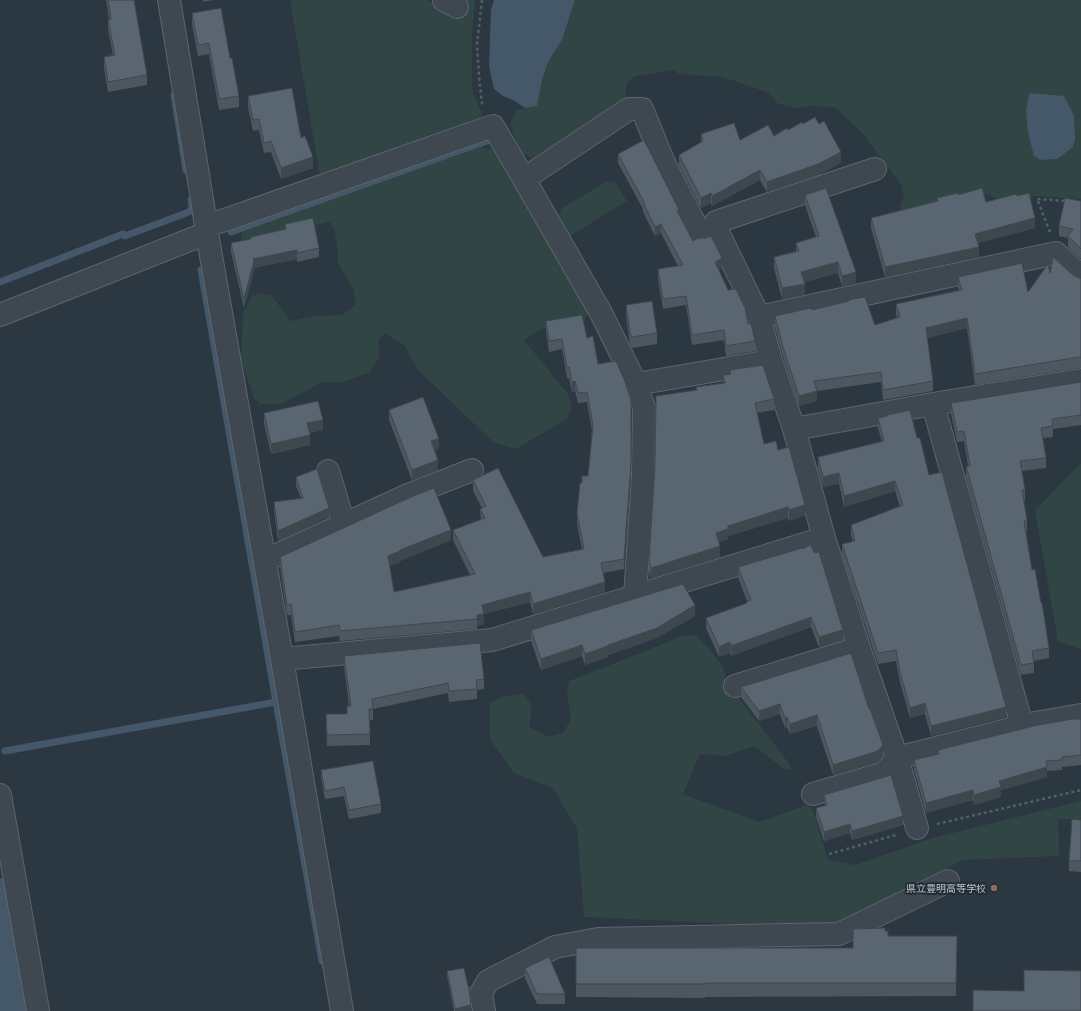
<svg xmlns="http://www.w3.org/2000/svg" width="1081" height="1011" font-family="'Work Sans','Noto Sans JP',sans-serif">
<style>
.green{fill:#304544}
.water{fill:#445869}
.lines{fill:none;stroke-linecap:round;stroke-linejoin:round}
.stream{stroke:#445869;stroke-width:7}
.river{stroke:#445869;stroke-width:40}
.minor-casing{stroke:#5d666e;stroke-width:24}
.path{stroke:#4f6262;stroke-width:2.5;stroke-dasharray:3 3;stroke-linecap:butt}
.minor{stroke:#3f4851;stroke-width:22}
.wall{fill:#4d5760}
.shaded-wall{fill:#3e474e}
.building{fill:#596570;stroke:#3e474e}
.education-dot{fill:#8d6e63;stroke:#232d36;stroke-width:1.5}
.labels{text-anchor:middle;stroke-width:4;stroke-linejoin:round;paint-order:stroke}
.poi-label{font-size:10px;fill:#bcc3cb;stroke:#232d36;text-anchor:end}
</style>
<rect width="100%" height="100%" fill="#2b3741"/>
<path class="green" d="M290 0H427L459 20 465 2 461 0H475L472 36V88L483 118 480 124 320 176Z
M575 0H1081V199L1035 196 1030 198H997L985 194 936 204 902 213 900 206 904 197 901 185 864 135 836 108 814 106 796 108 778 104 769 93 723 77 679 74 673 70 637 76 632 78 626 84V96L623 105 533 160 519 151 510 123 517 110 537 105 542 80 548 62 562 40Z
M481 147 491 149 506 156 589 312 584 321 542 329 524 340 568 394 572 405 567 419 516 449 494 443 418 370 405 346 385 333 378 340 380 357 369 373 340 383 321 382 306 391 280 404H260L254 398 241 359 243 313 252 296 259 293 271 295 291 321 315 316 342 315 355 305 354 290 338 263 337 244 334 228 329 222 244 242 241 237 242 232Z
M607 181 615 182 627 201 568 237 559 218 561 209Z
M1081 463V649L1058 642 1035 510Z
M695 635C708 648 725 661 726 681L791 766 790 770 783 768 754 746 725 756 700 754 683 794 759 822 807 805 813 810 828 860 855 865 933 838 1081 801V819H1058L1059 856 962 860 834 927H805L584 917 577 829 553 788 514 773 499 752 490 739V724L489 703 504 696 523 694 531 704 530 727 549 737 564 732 571 718 567 695 569 681 658 646 680 636Z"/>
<path class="water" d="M494 0H575L562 40 548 62 542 80 537 106 525 108 515 101 503 96 494 89 489 66 491 10Z
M1029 93 1064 96 1074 116 1075 139 1073 147 1057 159 1041 160 1034 156 1028 132 1026 111Z"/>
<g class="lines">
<path class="stream" d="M174 95 186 170
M231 232 487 141
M201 270 276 702 322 961
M0 282 123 234 125 236 189 212 192 208 191 200
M5 751 276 702"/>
<path class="river" d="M0 898 20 1011"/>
<defs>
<path id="minor" d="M169 0 202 199 207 233 282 659 342 1011
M444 0 457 7
M875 169 716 222 717 230 759 317 771 361 794 429 824 538 859 648 897 758 917 828
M524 179 629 109H642L664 163 701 236 717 230
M206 225 222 221 493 126 524 179 601 313 636 384 644 408 643 475 635 597
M0 315 207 233
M759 317 1056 253 1081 276
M636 384 771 361
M933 404 1022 726
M794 429 933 404 1081 380
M328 471 344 524
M265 559 277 555 406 496 472 470
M282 659 492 640 824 538
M735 686 859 648
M813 794 885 773 897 758 1035 723 1081 715
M0 795 38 1011
M484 1011 481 993 488 981 555 947 598 939 839 934 948 881"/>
</defs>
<use href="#minor" class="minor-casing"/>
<path class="path" d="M482 0 477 44 479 76 482 104 483 107
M1050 232 1037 199 1067 201
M937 824 1081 790
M829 854 896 835"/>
<use href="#minor" class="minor"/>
</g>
<path class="wall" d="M106 0H134L147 75V85L108 92 104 68V57L113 55 108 30V20L109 19Z
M203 0H213L203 2Z
M192 13 230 58 239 96V107L219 110 209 54 198 56 192 24Z
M248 96 301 138 313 168 281 179 271 152 264 153 259 130 253 131 248 107Z
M803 124 841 163 818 175 767 192 760 180 712 206 711 203 701 208 679 165V155L701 143V134L740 140 774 136Z
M618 154 679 214 693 241 722 268 719 270 728 290 748 324 755 341V351L726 356 724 340 692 345 686 305 663 309 658 279V269L678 266 661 233 655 236 643 212V209L618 163Z
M805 195 856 283 842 286 838 273 804 282 805 294 782 299 774 268V257L796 251V243L816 237 805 205Z
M958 195 986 202 1017 196 1035 228 978 243 979 257 885 277 871 228V218L937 202V198Z
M1081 201V259L1068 247V238L1059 236V226Z
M285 224 319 248V257L297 262V259L254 268V271L244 308 231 252V243L251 239V237L285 230Z
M1050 273 1073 275 1079 278H1081V368H1079L975 385 967 328 927 338 933 381V391L883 400 881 382 817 391V401L799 406 783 357 775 327V316L812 310 875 325 897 318 896 314V304L959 290 958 287V277L1028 292Z
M626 305 657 333V344L632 348 630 344 626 316Z
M546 321 587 338 598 364 631 474 624 569 603 573 605 592 533 614 530 602 484 614V624L477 626V629L340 641 339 636 295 642 291 615H287L280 567V557L451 540 400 561V562L390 566 394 592 470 575 453 540V530L481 520 480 509 482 508 473 491V480L543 557 582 549 577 524V513L582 483 588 476 592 431 587 402 578 403 575 391 572 392 569 378H567L562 349 549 352 546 332Z
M730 370 774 399V410L757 413 764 444 778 450 805 515 789 521 788 518 728 536V539L719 542 720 557 651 578 649 571V561L696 390V387L723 383V375L730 374Z
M1081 382V425L1053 429V437L1043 438 1046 458V468L1022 471 1025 489V500H1024L1027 520V531H1026L1032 570 1041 603 1049 648V658L1034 661V673L1021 675 966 477V466H968L964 441 957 442 951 414V403Z
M389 410 439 448 435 450 438 470 412 480 389 420Z
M264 413 323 430 309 433 310 445 271 454 264 423Z
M878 418 917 438 929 475 1006 717 931 736 925 714 910 718 900 682 896 661 878 664 842 555V544L853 541 851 535V525L900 507 895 491 844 507 839 484 823 487 818 468V457L882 442 878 428Z
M296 477 329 517 278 541 274 511V502L301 498 296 486Z
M738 567 843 640 819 647 811 627 731 656 730 653 719 657 706 628V618L747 603V601L738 577Z
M695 616 657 638 608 655V657L585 665 582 656 541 670 531 641V630Z
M344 656 484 679V689L477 690V699L449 702 448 693 373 709V720H370V745L327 746 326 714H347L349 706 344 666Z
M741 687 869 709 883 756 878 762 833 775 817 726 790 734 787 727 785 728 780 714 759 721 741 697Z
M1081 719V765L1062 767V770L1047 771V777L1001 790V797L974 805 973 800 926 813 914 770V760L938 754V750Z
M321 770 381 804V813L349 819 344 796 325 799 321 778Z
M824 795 903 825 852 840 850 833 824 841 816 817V808L825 806Z
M1081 820V872L1069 871V861Z
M885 931 888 936H957L956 996 705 997V998L576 997V948H853Z
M525 968 565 994V1004H537L525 978Z
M447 971 471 1011H454L447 976Z"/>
<path class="shaded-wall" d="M841 152V163L818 175 767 192V182Z
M313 157V168L281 179V168Z
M760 170V180L712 206V196Z
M711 193V203L701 208V198Z
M1035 218V228L975 244V234Z
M661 224V233L655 236V227Z
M979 247V257L885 277V267Z
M297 250V259L254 268V271L244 308V299L253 259Z
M722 258V268L715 272V262Z
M838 262V273L801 283V272Z
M856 272V283L842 286V276Z
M805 284V294L782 299V288Z
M967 318V328L926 338V328Z
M575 381V391L572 392V382Z
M817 391V401L799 406V396Z
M631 400V474L624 569V559Z
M323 420V430L307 433V423Z
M310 435V445L271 454V444Z
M439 439V448L431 451V441Z
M438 460V470L412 480V470Z
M839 473V484L823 487V477Z
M895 481V491L844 507V496Z
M805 505V515L789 521V510Z
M788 507V518L728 536V539L716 543V533L728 526Z
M329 508V517L278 541V531Z
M451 530V540L400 561V562L388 567V556L400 550Z
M720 546V557L651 578V568Z
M605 582V592L533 614V604Z
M530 592V602L484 614V624L477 626V615L482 605Z
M695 605V616L657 638 608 655V657L585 665V654Z
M811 617V627L731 656V646Z
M843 630V640L819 647V637Z
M730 642V653L719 657V647Z
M582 645V656L541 670V659Z
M925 703V714L910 718V708Z
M780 704V714L759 721V711Z
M1006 707V717L931 736V726Z
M817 715V726L790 734V724Z
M787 717V727L785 728V718Z
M883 745V756L878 762 833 775V765Z
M1047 767V777L1001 790V797L974 805V795L999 781Z
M973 790V800L926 813V803Z
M903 816V825L852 840V831Z
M850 824V833L824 841V832Z
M471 1005V1011H455V1009Z"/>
<path class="building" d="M108 0H134L147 75 108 82 104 57 115 55 108 20 111 19Z
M221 8 230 58H232L239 96 219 99 209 43 198 45 192 13Z
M292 88 301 138 305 136 313 157 281 168 271 141 264 143 259 119 253 120 248 96Z
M815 117 819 124 824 121 841 152 818 164 767 182 760 170 712 196 711 193 701 198 679 155 703 141 701 134 734 123 740 140 768 125 774 136 787 128 788 130 802 122 803 124Z
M644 140 679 210 677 211 693 241 698 238H705L711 236 722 258 715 262 728 290 736 289 745 308 748 324H751L755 341 726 346 724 330 692 335 686 296 663 299 658 269 683 265 661 224 655 227 643 202H644L618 154Z
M826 188 856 272 842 276 838 262 801 272 805 284 782 288 774 257 799 251 796 243 819 236 805 195Z
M982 188 986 202 1016 194 1017 196 1029 193 1035 218 975 234 979 247 885 267 871 218 938 201 937 198 958 193V195Z
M1065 198 1081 201V249L1068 236 1073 229 1059 226Z
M313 218 319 248 297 253V250L253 259 254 261 244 299 231 243 251 239V237L286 229 285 224Z
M1053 257 1073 275 1079 278H1081V358L1079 357 975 374 967 318 926 328 933 381 883 390 881 372 814 381 817 391 799 396 783 347 775 316 811 308 812 310 849 301 848 300 865 297 875 325 900 317 896 304 962 290 958 277 1022 263 1028 292 1048 264 1050 273Z
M652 301 657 333 632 337 630 333 626 305Z
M582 315 587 338 593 336 598 364 616 361 624 379 631 400V464L624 559 601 563 605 582 533 604 530 592 482 605 484 614 477 615V619L340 631 339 625 295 632 291 604 287 605 280 557 411 497 434 488 451 530 400 550V551L388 556 394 592 475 574 453 530 485 518 480 509 486 506 473 480 498 468 543 557 584 549 577 513 580 483H582V476H588L593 425 587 392 578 393 575 381 572 382 569 367 567 368 562 339 549 341 546 321Z
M763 365 774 399 755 403 764 444 776 441 778 450 789 447 805 505 789 510 788 507 728 526V529L716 533 720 546 651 568 649 561 655 465 656 396 697 390 696 387 725 383 723 375 731 374 730 370Z
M1081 382V415L1052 419 1053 426 1041 428 1046 458 1020 461 1025 489 1022 490 1027 520 1024 521 1032 570 1035 569 1041 603H1042L1049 648 1032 651 1034 663 1021 665 966 466H970L964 431 957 432 951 403Z
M423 397 439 439 431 441 438 460 412 470 389 410Z
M318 401 323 420 307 423 310 435 271 444 264 413Z
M910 410 917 438H920L929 475 942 472 1006 707 931 726 925 703 910 708 900 672 896 650 878 653 842 544 855 541 851 525 903 505 895 481 844 496 839 473 823 477 818 457 884 441 878 418 887 416V415Z
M317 469 329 508 278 531 274 502 303 498 296 477Z
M811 545 814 553 819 552 843 630 819 637 811 617 731 646 730 642 719 647 706 618 747 603V601L751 600 738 567 802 548V549Z
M683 584 695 605 657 628 608 645V646L585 654 582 645 541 659 531 630Z
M480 643 484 679 476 680 477 689 449 691 448 683 372 699 373 709H369L370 734 327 735 326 714H347V706H351L344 656Z
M851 653 869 709H870L883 745 878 751 833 765 817 715 790 724 787 717 785 718 780 704 759 711 741 687Z
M1073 719H1081V755L1062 757V760L1046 761 1047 767 999 781 1001 787 974 795 973 790 926 803 914 760 939 754 938 750 1038 725Z
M373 761 381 804 349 810 344 787 325 791 321 770Z
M891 775 903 816 852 831 850 824 824 832 816 808 827 805 824 795 888 776Z
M1072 819 1081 820V861H1069Z
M885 928V931H888V936H957L956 983H705V984H576V948H853V929Z
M549 957 565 994H537L525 968Z
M464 968 468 986H469V990L471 1005 455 1009 447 971Z
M1024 970 1081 971V1011H973V990L1024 991Z"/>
<circle class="education-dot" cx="994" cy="888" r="4"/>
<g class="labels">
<g class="poi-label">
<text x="986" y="892">県立豊明高等学校</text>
</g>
</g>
</svg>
